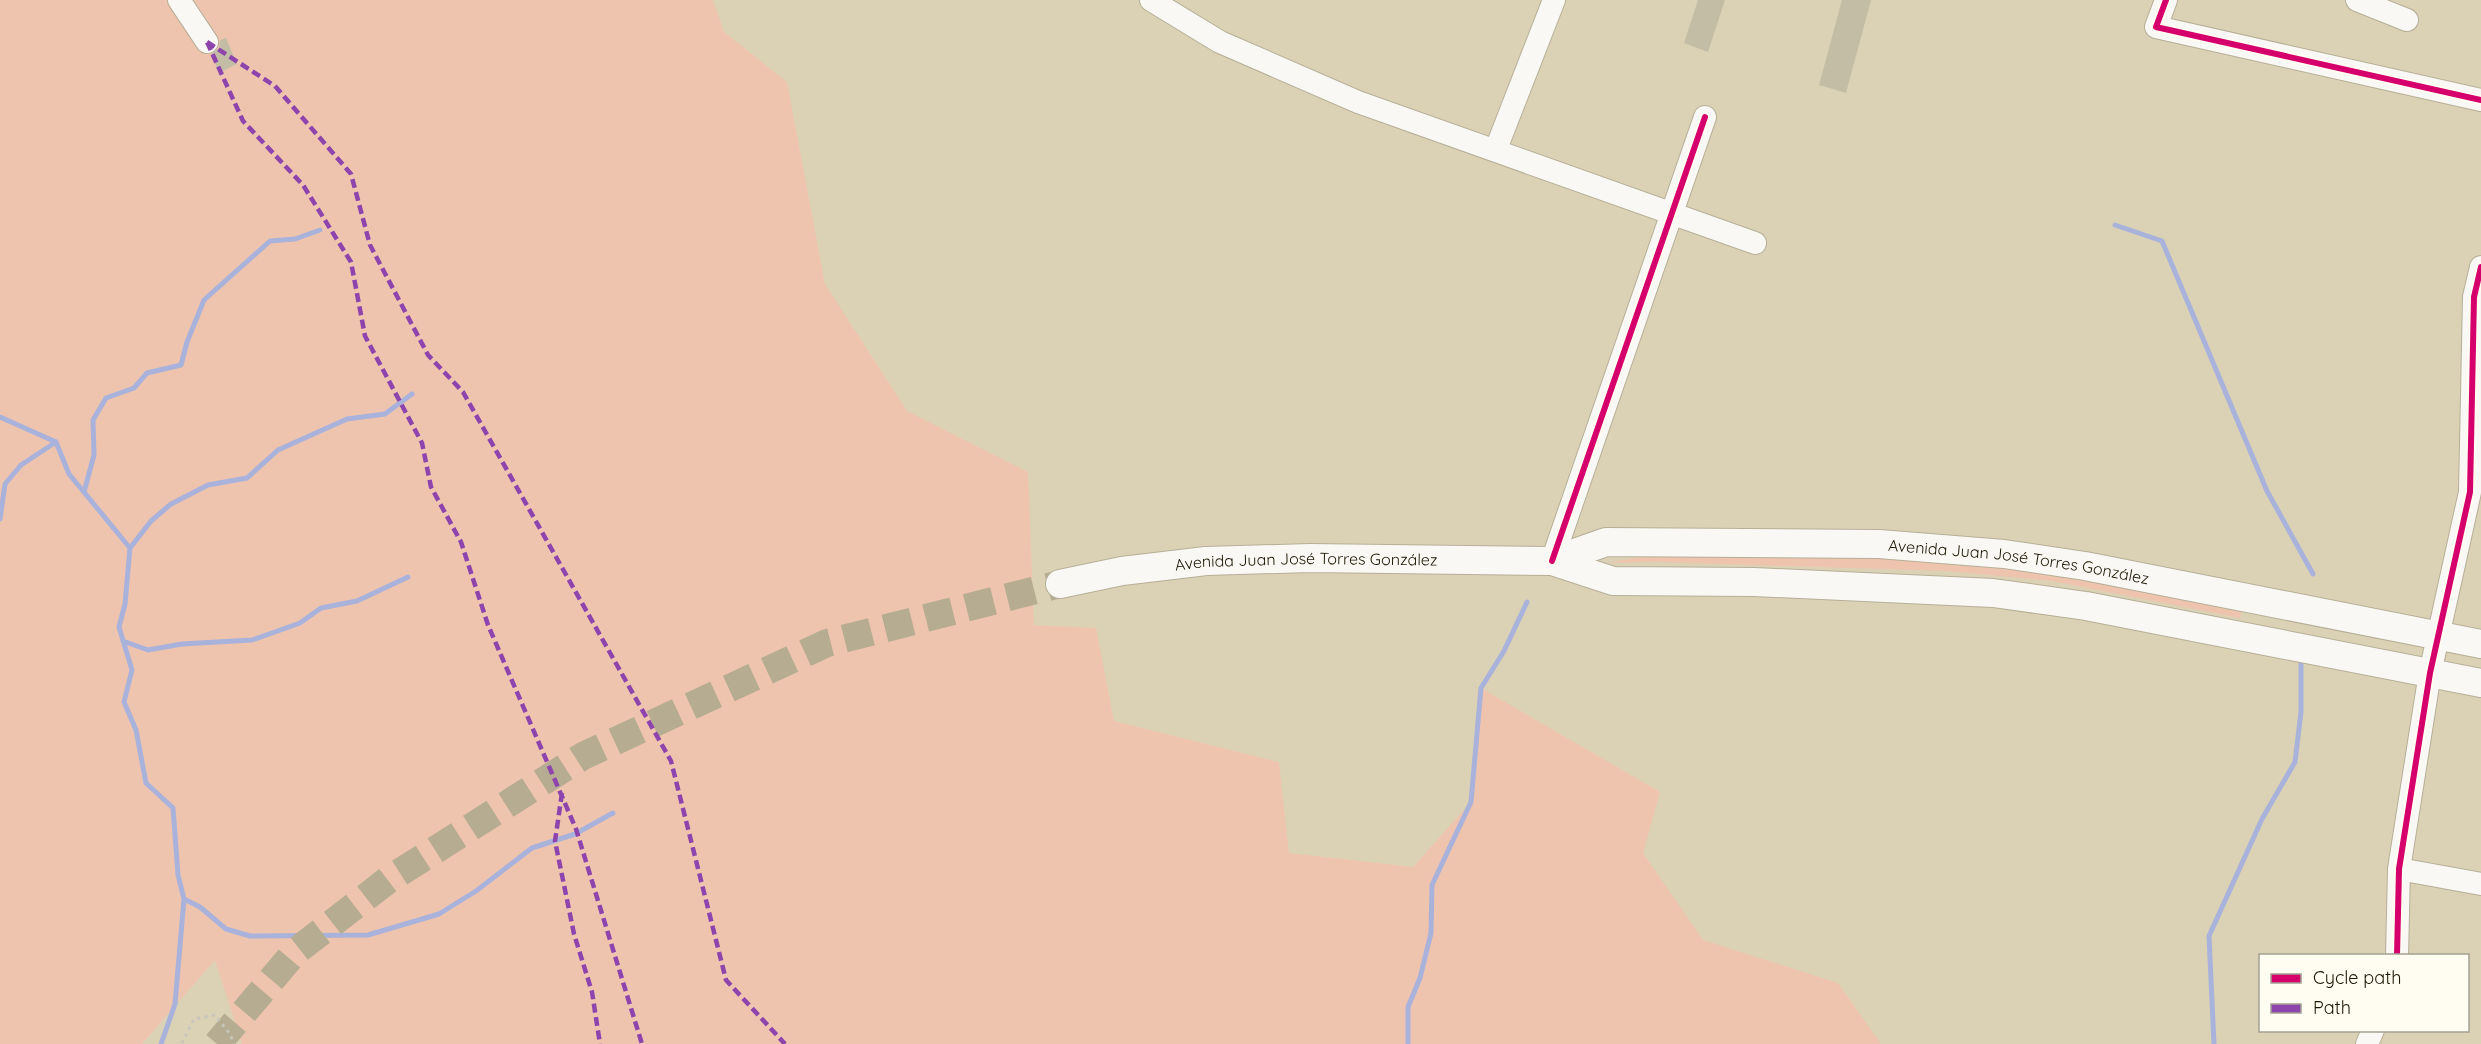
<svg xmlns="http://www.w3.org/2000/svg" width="2481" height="1044" font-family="Quicksand,sans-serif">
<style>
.green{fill:#efc4af}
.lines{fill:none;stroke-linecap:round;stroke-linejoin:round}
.stream{stroke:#a9b2da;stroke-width:5}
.building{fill:#c4bda6}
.major-tunnel{stroke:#b5ac91;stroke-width:28;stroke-dasharray:28 14;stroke-linecap:butt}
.minor-casing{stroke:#b6af98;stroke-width:24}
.major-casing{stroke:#b6af98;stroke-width:30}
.path{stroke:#c8c5bd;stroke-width:3;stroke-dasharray:3 4.5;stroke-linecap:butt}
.minor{stroke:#faf8f4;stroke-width:22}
.major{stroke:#faf8f4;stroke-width:28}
.quiet{stroke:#8e44ad;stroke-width:4.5;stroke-dasharray:9 4.5;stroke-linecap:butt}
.cycleway-casing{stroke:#fffcf1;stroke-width:10}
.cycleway{stroke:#d6006c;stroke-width:6}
.labels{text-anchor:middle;stroke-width:6;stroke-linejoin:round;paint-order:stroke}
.street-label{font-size:16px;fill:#1c1603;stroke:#fffcf1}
</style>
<rect width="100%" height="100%" fill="#dbd2b5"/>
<path class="green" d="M0 0H713L724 32 787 82 825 284 907 411 1028 472 1034 625 1096 628 1114 721 1279 762 1289 853 1413 867 1471 802 1481 688 1660 792 1643 853 1703 940 1838 983 1881 1044H242L215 960 142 1044H0Z
M1672 551 1969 558 2243 603 2240 618 2052 581 1946 571 1656 562 1606 563Z"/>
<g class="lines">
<path class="stream" d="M2115 225 2162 241 2267 491 2313 574
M0 417 56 442 69 474 130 548 125 604 119 627 132 670 124 702 136 730 146 783 173 808 178 875 184 899 175 1004 161 1044
M84 492 94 455 93 420 106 398 134 388 147 373 181 365 187 342 204 300 270 241 295 239 320 230
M0 519 5 484 21 465 56 442
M130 548 151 521 171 504 208 485 247 478 278 450 347 419 385 414 412 394
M123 641 148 650 182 644 252 640 300 623 321 608 357 601 408 577
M184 899 200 907 226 929 250 936 368 935 439 914 476 891 532 848 575 834 613 813
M1408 1044V1007L1420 978 1431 933 1432 885 1471 802 1481 688 1504 651 1527 602
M2214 1044 2209 936 2262 819 2295 762 2301 712V658"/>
</g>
<path class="building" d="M1698 0H1725L1708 52 1684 43Z
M1842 0H1871L1846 93 1819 85Z
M226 38 237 64 219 73 211 54 219 48 220 40Z"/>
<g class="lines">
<path class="major-tunnel" d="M217 1044 295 952 388 880 583 756 827 643 1060 584"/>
<defs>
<path id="minor" d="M179 0 207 42
M1151 0 1220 42 1358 102 1755 243
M2166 0 2156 27 2481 100
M2357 0 2407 20
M1496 149 1554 0
M1552 561 1705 117
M2399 869 2481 884
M2397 956 2399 869 2430 673 2470 492 2474 297 2481 267
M2367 1044 2373 1030"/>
<g id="major">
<path id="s1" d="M1552 561 1606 542 1879 544 2004 554 2085 566 2481 644"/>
<path id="s2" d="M1060 584 1122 571 1206 561 1310 558 1552 561 1613 581 1754 582 1993 593 2086 606 2481 683"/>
</g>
</defs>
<use href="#minor" class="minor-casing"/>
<use href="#major" class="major-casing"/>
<path class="path" d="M182 1043 194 1019 215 1015 230 1034 234 1044"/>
<use href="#minor" class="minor"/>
<use href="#major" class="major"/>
<path class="quiet" d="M207 42 275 86 351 174 370 245 428 355 463 392 671 761 726 980 785 1044
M207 42 243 121 303 185 351 262 365 336 422 443 431 487 461 542 488 625 576 829 642 1044
M562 793 555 841 574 934 592 992 600 1044"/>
<defs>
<path id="cycleway" d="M2166 0 2156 27 2481 100
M1552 561 1705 117
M2397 956 2399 869 2430 673 2470 492 2474 297 2481 267"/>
</defs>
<use href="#cycleway" class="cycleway-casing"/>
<use href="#cycleway" class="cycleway"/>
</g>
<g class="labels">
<g class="street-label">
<text dy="6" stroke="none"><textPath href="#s1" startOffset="471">Avenida Juan José Torres González</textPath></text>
<text dy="6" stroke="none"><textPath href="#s2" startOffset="248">Avenida Juan José Torres González</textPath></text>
</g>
</g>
<rect x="2259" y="954" width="210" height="78" fill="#fffcf1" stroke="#a4a092" stroke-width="1.5"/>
<rect x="2271" y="974" width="30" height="9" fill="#d6006c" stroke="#a4a092" stroke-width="1.5"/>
<text x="2313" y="984" font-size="18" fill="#1c1603">Cycle path</text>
<rect x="2271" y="1004" width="30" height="9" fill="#8e44ad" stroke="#a4a092" stroke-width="1.5"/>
<text x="2313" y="1014" font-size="18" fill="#1c1603">Path</text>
</svg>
